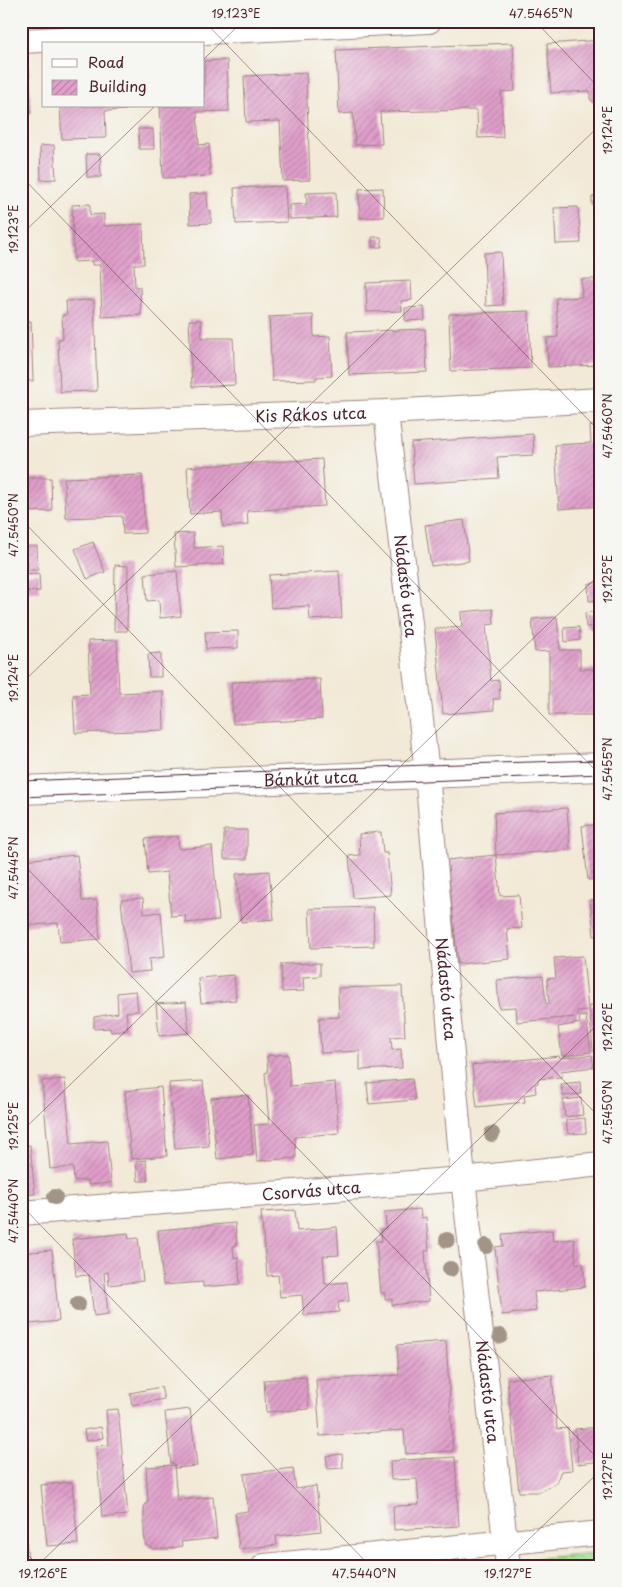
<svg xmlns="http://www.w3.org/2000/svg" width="622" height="1587" font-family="'Playpen Sans',sans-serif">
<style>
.park{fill:url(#park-dots);stroke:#757e5e}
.building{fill:url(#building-hatch)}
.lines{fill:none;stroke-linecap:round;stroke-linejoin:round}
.minor-casing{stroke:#9e8481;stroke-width:26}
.tertiary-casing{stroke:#9e8481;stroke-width:30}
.minor{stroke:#fff;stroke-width:24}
.tertiary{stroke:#fff;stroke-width:28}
.tram{stroke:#4a1f2b;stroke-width:1}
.tree{fill:#a29487}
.ticks{fill:none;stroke:#4a1f2b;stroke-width:1;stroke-opacity:0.45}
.labels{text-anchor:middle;stroke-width:5;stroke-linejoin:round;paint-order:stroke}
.street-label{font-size:16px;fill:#4a1f2b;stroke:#f6f6f2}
.neatline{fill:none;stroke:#4a1f2b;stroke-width:2}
.ticks-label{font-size:12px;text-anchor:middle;fill:#4a1f2b}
</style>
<defs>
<pattern id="park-dots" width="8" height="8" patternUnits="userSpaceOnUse" patternTransform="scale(1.25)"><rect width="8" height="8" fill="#a0dd92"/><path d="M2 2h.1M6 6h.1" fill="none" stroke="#8bbd7e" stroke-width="1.8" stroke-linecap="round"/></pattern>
<pattern id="building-hatch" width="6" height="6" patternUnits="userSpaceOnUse" patternTransform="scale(1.25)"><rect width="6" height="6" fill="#e09fcb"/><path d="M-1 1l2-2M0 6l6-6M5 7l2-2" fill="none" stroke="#b881a5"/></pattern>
</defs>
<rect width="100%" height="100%" fill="#f6f6f2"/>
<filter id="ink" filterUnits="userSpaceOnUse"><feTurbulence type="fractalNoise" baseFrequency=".02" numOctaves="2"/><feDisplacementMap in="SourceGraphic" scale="10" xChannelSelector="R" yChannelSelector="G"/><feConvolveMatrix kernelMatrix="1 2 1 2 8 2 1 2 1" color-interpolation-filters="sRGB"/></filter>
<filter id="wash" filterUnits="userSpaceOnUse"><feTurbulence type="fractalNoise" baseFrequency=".0096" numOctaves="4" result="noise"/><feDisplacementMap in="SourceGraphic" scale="20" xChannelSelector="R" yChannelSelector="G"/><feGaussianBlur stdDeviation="1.12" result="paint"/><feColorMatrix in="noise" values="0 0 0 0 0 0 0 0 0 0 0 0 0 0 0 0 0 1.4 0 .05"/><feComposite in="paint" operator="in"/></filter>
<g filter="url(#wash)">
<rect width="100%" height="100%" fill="#f2ead7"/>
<path class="park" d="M601 1552V1566H533L532 1559Z"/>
<g id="blocks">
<path class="building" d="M601 40V104H596L590 99V91L551 93 547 44Z
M513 43 515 91 501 92 503 137 478 138 477 110 380 112 382 144 355 145 353 113 339 114 336 50Z
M227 60 229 111 197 112 199 145 209 144 210 176 163 178 160 106H204V61Z
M29 69 31 113H21V70Z
M306 73 310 180 283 181 280 121 246 122 244 76Z
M60 106H126V110L105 111 106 138 62 139Z
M138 129H153L154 149H139Z
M54 145 56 179 41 180 40 146Z
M86 154H100L101 177H87Z
M285 186 287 222 236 224 234 188Z
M383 188 384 217 360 218 359 189Z
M336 192 337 217 290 219 289 205 307 204 306 193Z
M207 193 208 211H211V223L190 224 189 194Z
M601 196V205H592V197Z
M90 204V215L104 214V226L143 224 144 264H134L135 287H140L141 315 102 317 100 265H92V261L74 262 72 205Z
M578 207 581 243 556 244 554 208Z
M21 234H26L27 259 21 260Z
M372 237H381L382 247H372Z
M501 252 503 305 486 306 484 253Z
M581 279H601V365L548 367 547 338 558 337 556 298 582 297Z
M411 281 412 300 401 301 402 311 367 312 366 283Z
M94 300 97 391 60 392 58 339H63L62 315H67L66 301Z
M424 307 425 320 405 321V308Z
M529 311 531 368 451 371 449 314Z
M313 315 314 337 330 336 332 376 316 377V380L272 381 269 317Z
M189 320H201L202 338H233L235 385 192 387Z
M31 321 33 381H21V322Z
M425 329 427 372 349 375 347 332Z
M601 425V506L559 509 555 445 591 443 590 426Z
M533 434 534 455 497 457 499 478 414 484 411 443Z
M322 459 325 506 247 511 248 525 223 527 222 512 190 514 187 467Z
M142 475 145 533 123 534 122 516 66 518 64 478Z
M21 478H51L52 511 21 512Z
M464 520 469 561 431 566 425 525Z
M193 533 194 548 223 546 224 564 176 567 174 534Z
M93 542 105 572 87 579 75 549Z
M27 546H37L38 570H28Z
M115 565 128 566 127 631H114Z
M177 571 181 616 160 618 159 600 147 601 145 574Z
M339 571 342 618 310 620 309 606 271 608 269 575Z
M39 573 40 591 21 592V574Z
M601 582V600L589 601 588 584Z
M493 609 494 624 486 625 491 681 499 680 500 699H493L494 710 443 714 435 629 462 627 461 612Z
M600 611 601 632 592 633V627H586L585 613Z
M557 617 560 650H580V669H597L598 715H549V651L535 652 532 619Z
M579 627 580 640 565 642 564 628Z
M238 631V648L206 649 205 632Z
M117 640 119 693 163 691 164 730 75 733 73 695 90 694 88 641Z
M161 653V677H149L148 654Z
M320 679 322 719 233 724 231 682Z
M567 808 570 850 496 855 494 813Z
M601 824V879L588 880 582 826Z
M224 830H247V859H224Z
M381 832 383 853H387L391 895 353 898 349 856 360 855 359 834Z
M178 836 179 849 212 846 219 920 186 923 185 915 171 916 167 872 148 874 145 839Z
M77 855 82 901 97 900 100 939 60 942 58 923 23 926 21 902V860Z
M496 855 500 896 519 895 522 928 507 929 510 959 458 964 447 860Z
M269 871 274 919 241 922 236 874Z
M143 898 144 914 161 912 165 957 149 959 150 971 129 973 121 900Z
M601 899V936H594L590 900Z
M373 907 374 946 311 948 309 909Z
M583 956 588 1010 577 1011V1017L517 1022 516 1007 499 1008 497 980 543 976 546 1004H549L547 979 556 978 554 958Z
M320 963V976L303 977 304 991 282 992 281 964Z
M234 975 236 1000 201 1003 198 978Z
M402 986 405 1036 391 1037 392 1050 401 1049 402 1068 360 1070V1051L321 1053 319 1018 339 1017 338 988Z
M136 991 138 1011 126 1012 128 1030 111 1032 110 1028 94 1029V1017L118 1013 117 993Z
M186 1002 189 1033 159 1036 156 1004Z
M601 1005V1051H593L589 1006Z
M586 1016 591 1052 562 1056 558 1027 580 1023 579 1017Z
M288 1054 290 1086 335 1082 339 1133 295 1137 296 1158 257 1161 254 1125 269 1124 265 1073 268 1072 267 1056Z
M592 1055 594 1067 561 1071 562 1077 538 1079V1083L535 1084 536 1093 524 1095 525 1102 477 1107 472 1065 559 1056 560 1058Z
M65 1079 71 1144 107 1141 111 1183 88 1185V1180L74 1181 73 1167 50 1169 42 1081Z
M412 1079 415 1100 369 1104 367 1083Z
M203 1081 209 1146 175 1149 169 1083Z
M580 1082 581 1094 563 1096 561 1084Z
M161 1087 167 1156 131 1159 125 1091Z
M248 1095 253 1155 217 1159 211 1098Z
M581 1098 583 1115 565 1117 563 1100Z
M585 1118 586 1133 568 1134 566 1120Z
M30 1145 35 1194 21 1195V1146Z
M146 1160 148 1181H138L136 1161Z
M420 1209 421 1218 426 1217 429 1251H425L429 1301 392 1305V1299H385V1293H381L376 1241H382L381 1229 386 1228 385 1212Z
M295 1210 297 1231 337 1227 339 1255 323 1256 325 1284 347 1282 349 1301 338 1302 339 1312 304 1315 302 1295 280 1297 278 1275 267 1276 261 1212Z
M235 1223 237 1245 233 1246 234 1258 238 1257 240 1284 203 1287V1282L163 1285 158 1230Z
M552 1230 553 1241 574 1239 576 1264 583 1263 585 1287 534 1292 536 1311 502 1315 495 1247 503 1246 502 1234Z
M128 1233 129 1239 138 1238 143 1281 109 1285 108 1272 104 1273 108 1314 94 1316 89 1275 76 1276 72 1239Z
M52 1250 59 1321 21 1325V1253Z
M446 1341 453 1451 406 1454 404 1430 320 1436 316 1380 399 1375 397 1345Z
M552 1375 557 1429 568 1428 572 1470 561 1471 556 1483 539 1492H519L507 1379Z
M306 1377 309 1409 266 1412 264 1380Z
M161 1387 164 1399 132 1405 130 1393Z
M118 1409 128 1515 102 1517 96 1446 109 1445 106 1410Z
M190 1409 197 1466 175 1468 174 1463 171 1464 165 1412Z
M101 1427 103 1438 86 1441 84 1430Z
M601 1427V1461L578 1464 575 1429Z
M342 1454 343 1468 328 1469 326 1456Z
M455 1457 459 1526 394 1530 393 1506 419 1505 417 1479 391 1480 390 1461Z
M174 1465 177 1500 213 1497 217 1538 181 1542 182 1546 168 1549H153L146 1545 144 1534V1509L145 1505 148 1501 146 1467Z
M293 1468 296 1489 316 1486 321 1531 276 1536 277 1545 239 1549 235 1513 248 1511 244 1474Z
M72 1482 78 1544 47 1546 41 1485Z
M21 1520H24L28 1559 21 1560Z"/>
</g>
</g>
<g filter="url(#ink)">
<use href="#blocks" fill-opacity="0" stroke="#9e8481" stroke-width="1"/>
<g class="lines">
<defs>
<g id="minor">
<path d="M21 41 429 21"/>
<path id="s1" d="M386 412 427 773 463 1179 508 1566"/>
<path id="s2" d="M21 424 386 412 601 400"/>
<path id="s3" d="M21 1213 463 1179 601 1164"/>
<path d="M264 1566 601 1533"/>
</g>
<g id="tertiary">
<path id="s4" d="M21 790 601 767"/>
</g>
</defs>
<use href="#minor" class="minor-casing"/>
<use href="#tertiary" class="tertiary-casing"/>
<use href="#minor" class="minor"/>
<use href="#tertiary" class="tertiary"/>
<path class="tram" d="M21 781 426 765 601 760
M21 797 601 774"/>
</g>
<g class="tree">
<circle cx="492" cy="1134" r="8"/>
<circle cx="55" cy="1197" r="8"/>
<circle cx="447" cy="1240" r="8"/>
<circle cx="486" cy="1246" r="8"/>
<circle cx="450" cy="1269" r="8"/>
<circle cx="78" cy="1304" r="8"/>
<circle cx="500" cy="1336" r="8"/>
</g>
</g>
<path class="ticks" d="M204 21 601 433M535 21 601 90M204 59 243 21M21 176 601 776M21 235 155 106M21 519 601 1119M21 684 601 124M21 862 601 1462M21 1132 601 573M21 1205 370 1566M21 1548 39 1566M37 1566 601 1021M501 1566 601 1470"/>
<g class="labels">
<g class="street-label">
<text dy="6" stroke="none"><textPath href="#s2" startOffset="290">Kis Rákos utca</textPath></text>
<text dy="6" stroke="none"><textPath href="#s1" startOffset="175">Nádastó utca</textPath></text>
<text dy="6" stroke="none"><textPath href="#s4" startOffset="290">Bánkút utca</textPath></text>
<text dy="6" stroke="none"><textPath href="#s1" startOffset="580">Nádastó utca</textPath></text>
<text dy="6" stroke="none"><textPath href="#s3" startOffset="291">Csorvás utca</textPath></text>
<text dy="6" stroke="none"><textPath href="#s1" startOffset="985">Nádastó utca</textPath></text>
</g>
</g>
<rect width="622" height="1587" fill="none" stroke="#f6f6f2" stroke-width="55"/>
<rect x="42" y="42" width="162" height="65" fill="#f6f6f2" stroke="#b1a0a2"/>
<rect x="52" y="59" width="25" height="8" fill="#ffffff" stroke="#b1a0a2"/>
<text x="88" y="68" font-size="15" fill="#4a1f2b">Road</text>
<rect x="52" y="80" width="25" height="15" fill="url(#building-hatch)" stroke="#b1a0a2"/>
<text x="88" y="92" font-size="15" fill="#4a1f2b">Building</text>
<rect x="28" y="28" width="566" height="1532" class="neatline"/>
<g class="ticks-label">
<text x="236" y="18">19.123°E</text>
<text x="541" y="18">47.5465°N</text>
<text transform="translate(608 130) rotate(-90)" y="4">19.124°E</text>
<text transform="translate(14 229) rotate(-90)" y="4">19.123°E</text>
<text transform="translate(608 426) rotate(-90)" y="4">47.5460°N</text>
<text transform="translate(14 525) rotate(-90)" y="4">47.5450°N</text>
<text transform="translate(608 579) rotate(-90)" y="4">19.125°E</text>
<text transform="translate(14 678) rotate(-90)" y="4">19.124°E</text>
<text transform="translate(608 769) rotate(-90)" y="4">47.5455°N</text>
<text transform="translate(14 868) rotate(-90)" y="4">47.5445°N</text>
<text transform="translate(608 1027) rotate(-90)" y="4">19.126°E</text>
<text transform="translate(608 1112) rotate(-90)" y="4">47.5450°N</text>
<text transform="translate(14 1126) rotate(-90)" y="4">19.125°E</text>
<text transform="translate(14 1211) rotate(-90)" y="4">47.5440°N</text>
<text transform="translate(608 1476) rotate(-90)" y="4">19.127°E</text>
<text x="43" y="1578">19.126°E</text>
<text x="364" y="1578">47.5440°N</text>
<text x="508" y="1578">19.127°E</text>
</g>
</svg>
